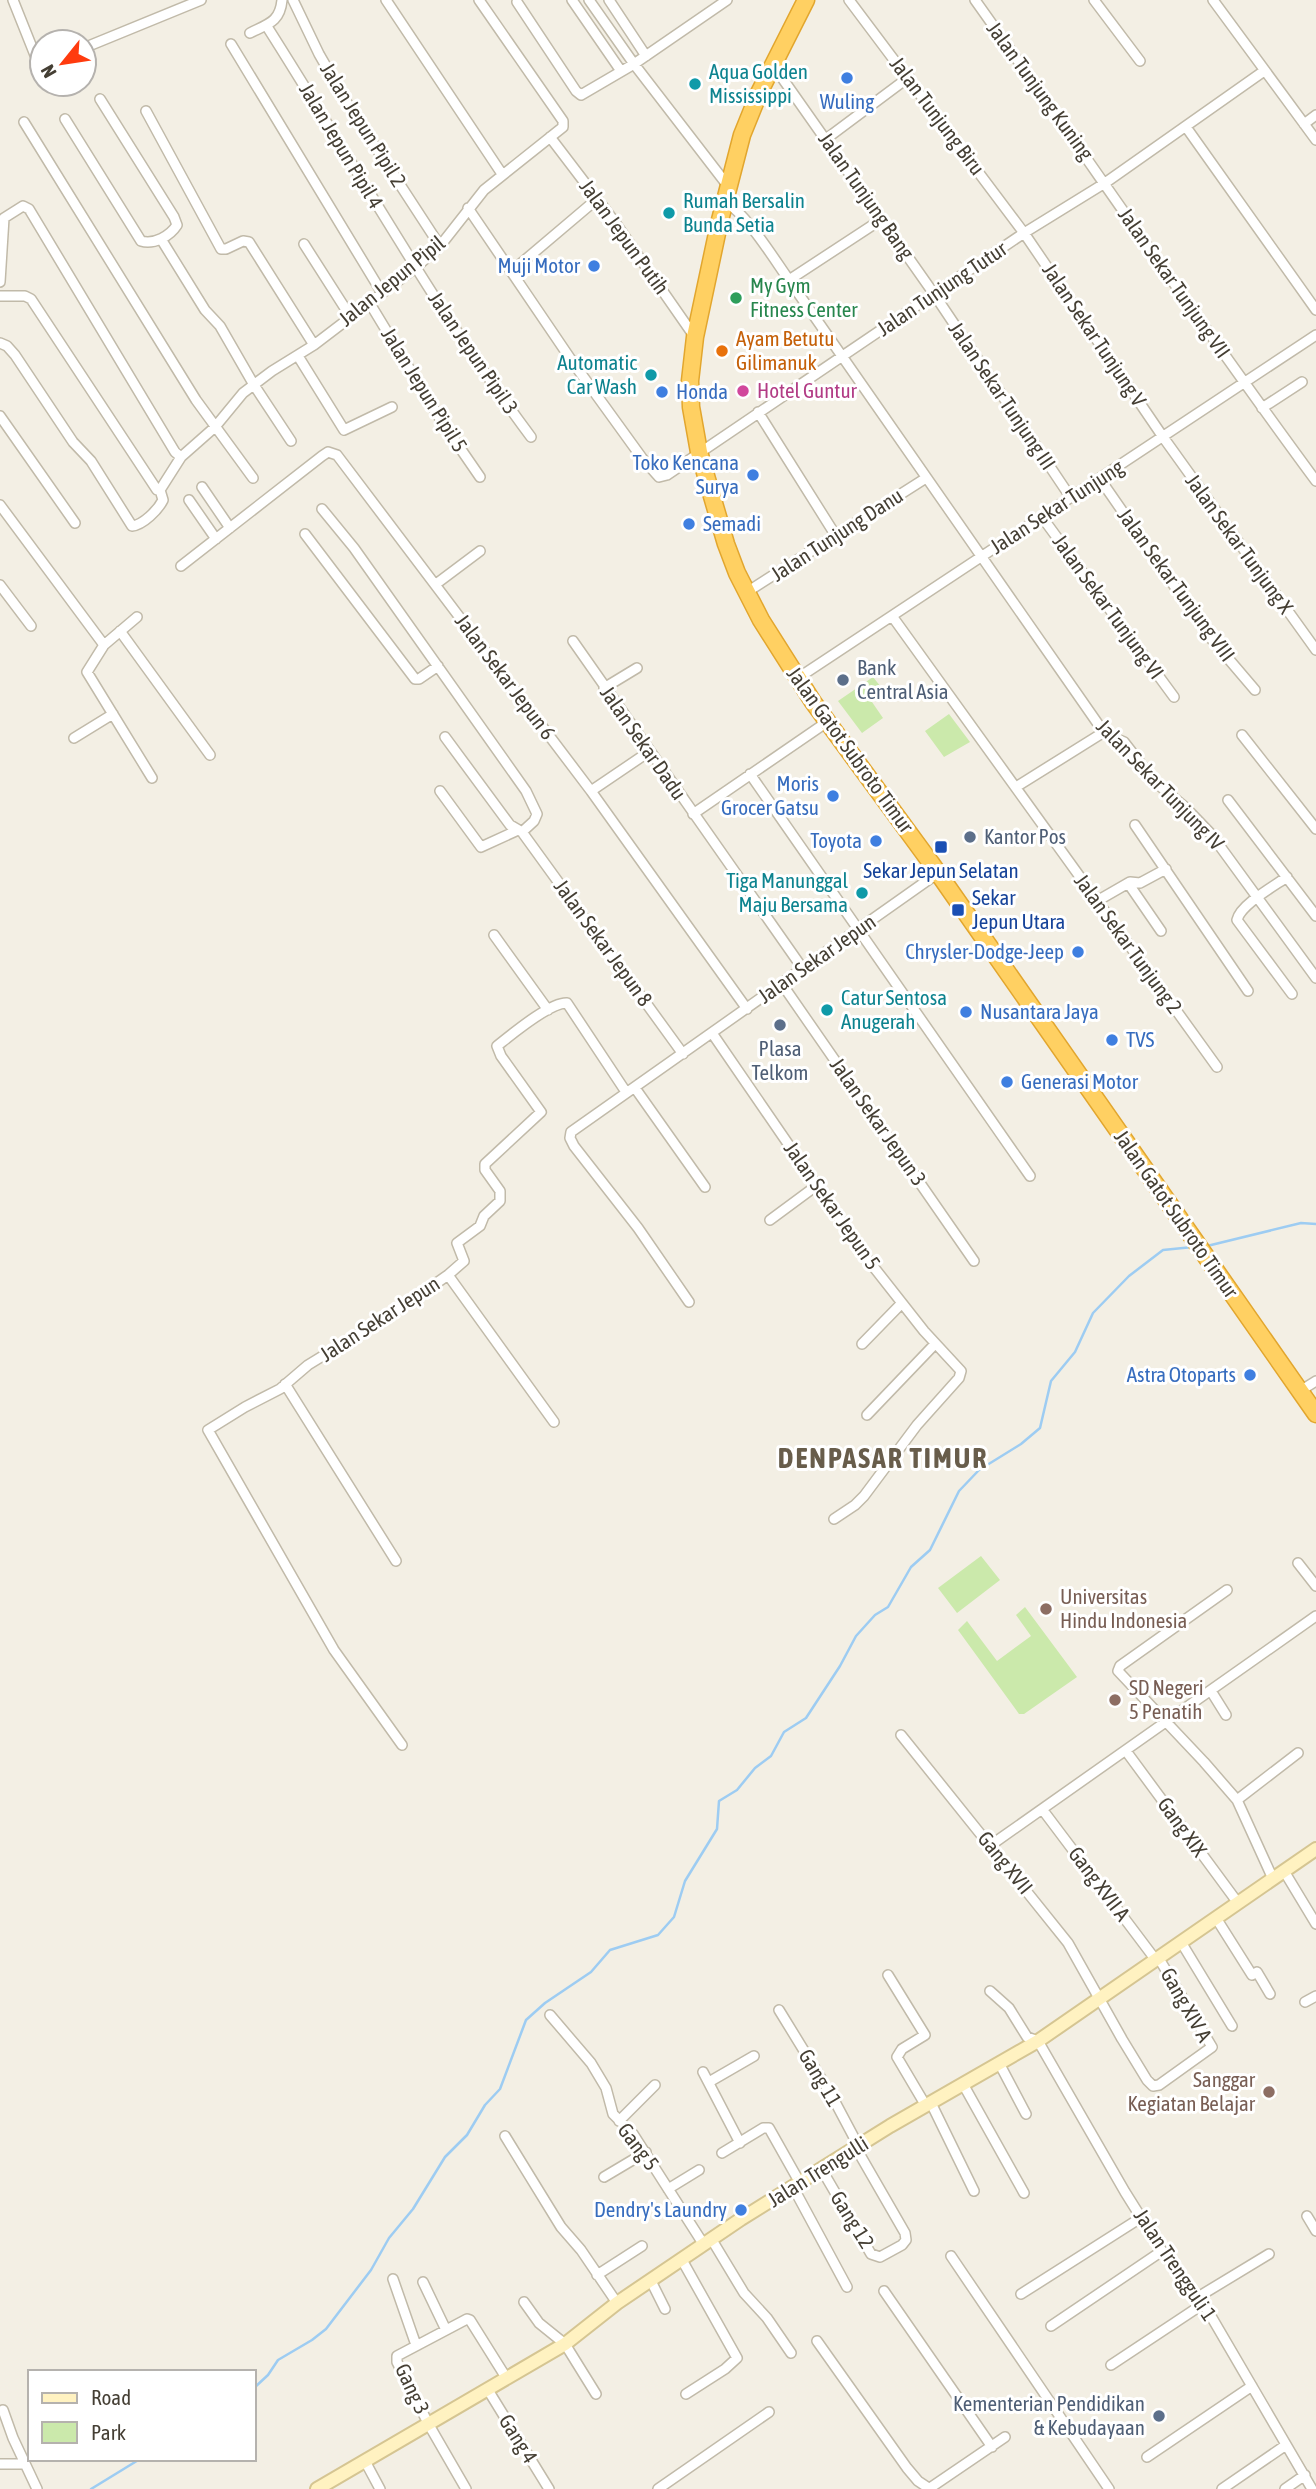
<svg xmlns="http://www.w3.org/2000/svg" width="1316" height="2489" font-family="'Asap Condensed',sans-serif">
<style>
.green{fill:#cbe9ab}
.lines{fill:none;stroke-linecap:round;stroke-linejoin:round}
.stream{stroke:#9dccf2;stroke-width:2.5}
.street-casing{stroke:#c1baa9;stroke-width:12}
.secondary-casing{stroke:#d5c592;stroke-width:16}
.highway-casing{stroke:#e2a62e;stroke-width:19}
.street{stroke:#fff;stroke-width:9}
.secondary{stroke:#fff2c1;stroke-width:12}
.highway{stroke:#ffd062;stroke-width:16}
.shop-dot{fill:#3f7fe0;stroke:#fff;stroke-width:2.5}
.culture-dot{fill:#0f9aa8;stroke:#fff;stroke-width:2.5}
.leisure-dot{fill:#2e9e5b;stroke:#fff;stroke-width:2.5}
.food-dot{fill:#e8710a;stroke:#fff;stroke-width:2.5}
.hotel-dot{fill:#d1479c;stroke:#fff;stroke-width:2.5}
.service-dot{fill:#5c6f8a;stroke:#fff;stroke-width:2.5}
.transit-dot{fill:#1a4fb4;stroke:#fff;stroke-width:2.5}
.education-dot{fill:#8d6e63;stroke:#fff;stroke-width:2.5}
.labels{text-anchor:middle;stroke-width:6;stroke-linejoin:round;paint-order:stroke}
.culture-label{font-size:21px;fill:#0d838f;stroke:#fff;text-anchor:start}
.street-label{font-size:21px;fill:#453f34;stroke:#fff}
.shop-label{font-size:21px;fill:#366cbe;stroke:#fff;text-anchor:end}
.leisure-label{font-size:21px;fill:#27864d;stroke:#fff;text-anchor:start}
.food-label{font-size:21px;fill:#c56008;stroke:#fff;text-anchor:start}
.hotel-label{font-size:21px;fill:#b23c85;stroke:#fff;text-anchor:start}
.service-label{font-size:21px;fill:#4e5e75;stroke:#fff;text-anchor:start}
.transit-label{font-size:21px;fill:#164399;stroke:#fff}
.education-label{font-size:21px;fill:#785e54;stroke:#fff;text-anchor:start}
.district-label{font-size:28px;font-weight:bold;letter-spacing:2px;fill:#685d4b;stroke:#fff}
</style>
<rect width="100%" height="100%" fill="#f3efe4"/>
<path class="green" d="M873 677 885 692 872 702 883 718 862 733 838 701Z
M949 714 970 742 944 757 925 731Z
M981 1556 1000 1580 957 1613 938 1588Z
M1025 1607 1077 1677 1024 1714H1019L958 1630 967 1621 997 1661 1031 1636 1016 1615Z"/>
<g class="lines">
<path class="stream" d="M1207 1246 1301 1223 1316 1224
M254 2388 268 2375 278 2360 312 2340 326 2329 371 2270 389 2238 413 2209 445 2157 467 2135 485 2105 500 2089 526 2020 545 2003 591 1972 610 1950 658 1935 674 1917 685 1881 717 1829 719 1801 737 1790 755 1768 771 1756 784 1732 806 1718 840 1666 856 1636 875 1615 888 1607 911 1567 930 1550 959 1491 979 1470 1021 1444 1040 1428 1051 1381 1075 1352 1093 1313 1129 1276 1163 1250 1193 1247
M91 2489 140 2459"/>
<defs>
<path id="street" d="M13 0 35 55 42 58
M293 0 319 54 350 108 440 246
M386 0 502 174
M572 0 621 71
M589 0 634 64 728 186
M609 0 646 56
M849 0 1024 233 1163 437 1316 650
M975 0C1089 160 1199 323 1316 481
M1094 0 1140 61
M1213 0 1316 140
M517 2 576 91 581 95 634 64 727 0
M266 25C354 163 433 306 531 437
M250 33C268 24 280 22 282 0
M231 44 382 293
M91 45 201 0
M773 65 934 294 1071 498
M146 111 221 249H226L243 241 249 242 314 345
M65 119 141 241C154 245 170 236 177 225L174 217 100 99
M24 122 196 400 253 478
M1304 124 1316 115
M1186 127 1316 310
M550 137 614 221 694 336
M826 139 909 77
M724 201C746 213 774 259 789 280L1105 734 1124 742 1155 782 1185 807 1211 834 1316 978
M468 208 574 364 642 458 659 477 667 475 1024 233 1105 183 1264 71
M161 239 205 310 220 326 254 385 291 441
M304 244 350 316
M512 271 597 199
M789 280 882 219
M0 282 4 218 23 206 29 209 175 452 181 457
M0 296H25L31 299 157 490H160L163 500C158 510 143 525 132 526L91 461 73 442 15 355 7 346 0 343
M369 302 440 419 480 477
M298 356 344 430 392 407
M1262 408 1302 382
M758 412 836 536
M0 416 75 523
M1100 479 1209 636 1255 690
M202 487 230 528
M160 490 181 457 215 427 243 393 272 371 314 345 415 268 440 246 484 190 563 127V121L479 0
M189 500 216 539
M0 505 104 645
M322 509 354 548 526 791 537 814 534 821 522 832
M1042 517 1174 697
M305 534 415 679H419L438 666
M181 566 322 456 328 452 337 455 591 791 747 1009
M436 584 480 551
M0 585 31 626
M747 592 926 478
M892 616 1217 1067
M137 617 104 645 87 672 152 778
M120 631 210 755
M573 641 803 969
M798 678 1316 335
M604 688 637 668
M1242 735 1316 829
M445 737 510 825 522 832 683 1054
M74 738 113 714
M750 774 1030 1176
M1016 787 1104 732
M440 791 481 847 516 831
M591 791 650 751
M1228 800 1316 916
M693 814 827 722
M1135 825 1248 991
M1287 877C1274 886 1240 905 1237 920L1292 994
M1128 883 1161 931
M1097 901 1130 882 1140 883 1166 869
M494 935 548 1010
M782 984 974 1261
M712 1033 865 1256 924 1331 961 1371 959 1378 917 1425 864 1496 855 1505 834 1519
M635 1088 705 1187
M770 1220 816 1186
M448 1275 554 1422
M689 1302 638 1228 574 1146 570 1138 571 1132 938 873
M862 1344 901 1304
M285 1384 396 1561
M1300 1391 1316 1381
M867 1415 935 1344
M1298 1563 1316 1586
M1227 1590 1120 1666 1118 1671 1204 1762 1237 1800 1273 1879
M1211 1691 1226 1715
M901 1735 1068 1943 1122 2039 1147 2080 1153 2086 1159 2085 1212 2047 1158 1957
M402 1745 334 1650 208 1430 245 1407 280 1389 308 1365 401 1308 448 1275 464 1261 457 1243 480 1226 484 1216 500 1201V1191L485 1170V1164L541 1112 501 1056 497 1046C511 1035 550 1002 567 1003L626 1092
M1126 1751 1238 1903
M1237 1800 1298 1753
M1042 1809 1155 1959
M991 1845 1316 1616
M1284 1871 1316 1924
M1216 1918 1252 1975 1257 1972 1270 1994
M1181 1942 1232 2026
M888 1975 925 2035 902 2049 897 2057 926 2106
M990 1991 1009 2008 1027 2037 1038 2041 1125 2192 1162 2251 1208 2311 1312 2489
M1305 2002 1316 1996
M779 2010 833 2098 859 2147
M550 2015 591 2063 606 2088 613 2114 633 2134 704 2245
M999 2063 1026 2114
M703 2072 740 2143
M709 2082 754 2056
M963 2084 1024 2193
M931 2103 974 2191
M619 2121 655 2085
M505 2136 561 2227 581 2250 617 2303
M722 2153 763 2128H769L800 2183
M822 2170 871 2254 880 2257 902 2245 906 2240 905 2233 856 2148
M604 2177 646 2152
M793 2187 847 2287
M668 2189 699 2170
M1307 2216 1316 2231
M712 2240 744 2293 767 2318 791 2353
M951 2256 1109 2489
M682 2260 737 2358 725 2369 686 2394
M597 2275 642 2246
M393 2279 416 2345
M651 2281 665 2309
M423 2282 446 2330
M884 2291 992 2447
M1021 2294 1142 2217
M1198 2297 1269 2254
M524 2302 539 2323 565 2344 596 2394
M1051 2326 1162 2251
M817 2341 907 2468 918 2481 930 2489
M1111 2365 1203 2304
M488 2390 549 2489
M3 2410 13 2438 37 2489
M1147 2457 1252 2386
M365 2461 380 2489
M0 2464H25
M930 2488 1005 2437
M466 2489 429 2425 397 2362V2356L467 2319 470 2320 507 2379
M658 2489 769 2412
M1222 2489 1286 2445
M1285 2489 1305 2475"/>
<path id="secondary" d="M317 2489 565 2344 617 2303 741 2219 890 2126 1038 2041 1316 1849"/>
<path id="highway" d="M806 0 759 93 742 135 719 224 695 337 690 381 691 407 699 452 726 544 737 573 761 620 813 702 931 863 1316 1414"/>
</defs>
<use href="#street" class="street-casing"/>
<use href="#secondary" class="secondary-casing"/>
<use href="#highway" class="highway-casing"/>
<use href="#street" class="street"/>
<use href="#secondary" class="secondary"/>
<use href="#highway" class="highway"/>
</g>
<g class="shop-dot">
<circle cx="847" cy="78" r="7"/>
<circle cx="594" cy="266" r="7"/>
<circle cx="662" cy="392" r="7"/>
<circle cx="753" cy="475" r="7"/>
<circle cx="689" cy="524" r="7"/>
<circle cx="833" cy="796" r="7"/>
<circle cx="876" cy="841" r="7"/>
<circle cx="1078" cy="952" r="7"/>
<circle cx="966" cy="1012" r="7"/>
<circle cx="1112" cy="1040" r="7"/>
<circle cx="1007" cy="1082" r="7"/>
<circle cx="1250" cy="1375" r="7"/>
<circle cx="741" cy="2210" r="7"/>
</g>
<g class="culture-dot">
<circle cx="695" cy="84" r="7"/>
<circle cx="669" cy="213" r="7"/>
<circle cx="651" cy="375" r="7"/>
<circle cx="862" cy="893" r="7"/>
<circle cx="827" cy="1010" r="7"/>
</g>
<circle class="leisure-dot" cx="736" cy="298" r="7"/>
<circle class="food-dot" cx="722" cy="351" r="7"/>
<circle class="hotel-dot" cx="743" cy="391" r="7"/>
<g class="service-dot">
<circle cx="843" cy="680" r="7"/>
<circle cx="970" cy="837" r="7"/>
<circle cx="780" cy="1025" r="7"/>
<circle cx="1159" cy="2416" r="7"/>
</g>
<g class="transit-dot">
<rect x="934" y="840" width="14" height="14" rx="3.5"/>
<rect x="951" y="903" width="14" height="14" rx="3.5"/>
</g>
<g class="education-dot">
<circle cx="1046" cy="1609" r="7"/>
<circle cx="1115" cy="1700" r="7"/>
<circle cx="1269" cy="2092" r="7"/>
</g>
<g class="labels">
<g class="culture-label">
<text x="709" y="79">Aqua Golden<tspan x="709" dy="24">Mississippi</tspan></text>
<text x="683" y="208">Rumah Bersalin<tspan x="683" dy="24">Bunda Setia</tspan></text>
<text x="637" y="370" text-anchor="end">Automatic<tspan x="637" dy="24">Car Wash</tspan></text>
<text x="848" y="888" text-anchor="end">Tiga Manunggal<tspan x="848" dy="24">Maju Bersama</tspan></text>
<text x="841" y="1005">Catur Sentosa<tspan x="841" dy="24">Anugerah</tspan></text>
</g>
<g class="street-label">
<text transform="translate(1040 91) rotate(54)" y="7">Jalan Tunjung Kuning</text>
<text transform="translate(937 116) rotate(53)" y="7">Jalan Tunjung Biru</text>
<text transform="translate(363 125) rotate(58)" y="7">Jalan Jepun Pipil 2</text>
<text transform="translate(341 146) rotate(59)" y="7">Jalan Jepun Pipil 4</text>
<text transform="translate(866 196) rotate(55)" y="7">Jalan Tunjung Bang</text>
<text transform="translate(624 237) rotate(54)" y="7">Jalan Jepun Putih</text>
<text transform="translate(392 281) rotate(-39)" y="7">Jalan Jepun Pipil</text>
<text transform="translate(1174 283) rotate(55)" y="7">Jalan Sekar Tunjung VII</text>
<text transform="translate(942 289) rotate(-34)" y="7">Jalan Tunjung Tutur</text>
<text transform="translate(1094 335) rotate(56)" y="7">Jalan Sekar Tunjung V</text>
<text transform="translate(473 353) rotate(56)" y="7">Jalan Jepun Pipil 3</text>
<text transform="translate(424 390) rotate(58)" y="7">Jalan Jepun Pipil 5</text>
<text transform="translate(1002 396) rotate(56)" y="7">Jalan Sekar Tunjung III</text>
<text transform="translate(1057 507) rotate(-33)" y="7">Jalan Sekar Tunjung</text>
<text transform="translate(837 535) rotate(-33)" y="7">Jalan Tunjung Danu</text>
<text transform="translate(1239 544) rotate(54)" y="7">Jalan Sekar Tunjung X</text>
<text transform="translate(1176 585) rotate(54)" y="7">Jalan Sekar Tunjung VIII</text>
<text transform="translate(1108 607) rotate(54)" y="7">Jalan Sekar Tunjung VI</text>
<text transform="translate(505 677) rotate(53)" y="7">Jalan Sekar Jepun 6</text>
<text transform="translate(643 743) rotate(55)" y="7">Jalan Sekar Dadu</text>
<text transform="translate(850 750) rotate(54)" y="7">Jalan Gatot Subroto Timur</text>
<text transform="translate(1160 785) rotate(46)" y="7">Jalan Sekar Tunjung IV</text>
<text transform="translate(603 943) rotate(54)" y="7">Jalan Sekar Jepun 8</text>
<text transform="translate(1128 944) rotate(54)" y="7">Jalan Sekar Tunjung 2</text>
<text transform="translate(817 959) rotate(-35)" y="7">Jalan Sekar Jepun</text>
<text transform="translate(878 1122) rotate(55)" y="7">Jalan Sekar Jepun 3</text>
<text transform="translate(832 1206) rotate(55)" y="7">Jalan Sekar Jepun 5</text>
<text transform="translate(1176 1214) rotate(55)" y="7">Jalan Gatot Subroto Timur</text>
<text transform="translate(380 1319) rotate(-33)" y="7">Jalan Sekar Jepun</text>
<text transform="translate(1182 1827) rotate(54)" y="7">Gang XIX</text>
<text transform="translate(1005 1863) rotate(51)" y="7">Gang XVII</text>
<text transform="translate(1099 1884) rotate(53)" y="7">Gang XVII A</text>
<text transform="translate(1186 2005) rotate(60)" y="7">Gang XIV A</text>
<text transform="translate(820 2078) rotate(59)" y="7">Gang 11</text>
<text transform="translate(638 2147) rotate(53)" y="7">Gang 5</text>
<text transform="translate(818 2172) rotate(-32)" y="7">Jalan Trengulli</text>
<text transform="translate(852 2220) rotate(58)" y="7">Gang 12</text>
<text transform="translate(1175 2265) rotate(56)" y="7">Jalan Trengguli 1</text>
<text transform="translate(412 2389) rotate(65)" y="7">Gang 3</text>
<text transform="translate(518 2439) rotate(58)" y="7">Gang 4</text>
</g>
<g class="shop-label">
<text x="847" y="109" text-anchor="middle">Wuling</text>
<text x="580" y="273">Muji Motor</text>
<text x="676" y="399" text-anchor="start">Honda</text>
<text x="739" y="470">Toko Kencana<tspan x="739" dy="24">Surya</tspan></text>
<text x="703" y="531" text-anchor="start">Semadi</text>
<text x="819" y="791">Moris<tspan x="819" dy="24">Grocer Gatsu</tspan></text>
<text x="862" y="848">Toyota</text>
<text x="1064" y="959">Chrysler-Dodge-Jeep</text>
<text x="980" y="1019" text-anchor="start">Nusantara Jaya</text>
<text x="1126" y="1047" text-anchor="start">TVS</text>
<text x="1021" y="1089" text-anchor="start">Generasi Motor</text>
<text x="1236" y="1382">Astra Otoparts</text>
<text x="727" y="2217">Dendry's Laundry</text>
</g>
<g class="leisure-label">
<text x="750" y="293">My Gym<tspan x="750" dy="24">Fitness Center</tspan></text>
</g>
<g class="food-label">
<text x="736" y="346">Ayam Betutu<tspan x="736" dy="24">Gilimanuk</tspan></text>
</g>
<g class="hotel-label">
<text x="757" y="398">Hotel Guntur</text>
</g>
<g class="service-label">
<text x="857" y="675">Bank<tspan x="857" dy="24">Central Asia</tspan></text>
<text x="984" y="844">Kantor Pos</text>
<text x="780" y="1056" text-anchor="middle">Plasa<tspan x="780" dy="24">Telkom</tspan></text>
<text x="1145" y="2411" text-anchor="end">Kementerian Pendidikan<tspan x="1145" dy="24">&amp; Kebudayaan</tspan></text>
</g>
<g class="transit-label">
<text x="941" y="878">Sekar Jepun Selatan</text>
<text x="972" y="905" text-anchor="start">Sekar<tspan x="972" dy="24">Jepun Utara</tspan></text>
</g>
<g class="education-label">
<text x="1060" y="1604">Universitas<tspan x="1060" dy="24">Hindu Indonesia</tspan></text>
<text x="1129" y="1695">SD Negeri<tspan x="1129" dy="24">5 Penatih</tspan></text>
<text x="1255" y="2087" text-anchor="end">Sanggar<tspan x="1255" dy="24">Kegiatan Belajar</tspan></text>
</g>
<g class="district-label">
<text x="883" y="1468">DENPASAR TIMUR</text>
</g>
</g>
<rect x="28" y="2370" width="228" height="91" fill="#ffffff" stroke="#b5b2ae" stroke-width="2"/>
<rect x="42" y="2393" width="35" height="10" fill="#fff2c1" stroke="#b5b2ae" stroke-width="2"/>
<text x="91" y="2405" font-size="21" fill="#453f34">Road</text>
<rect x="42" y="2422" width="35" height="21" fill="#cbe9ab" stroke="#b5b2ae" stroke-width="2"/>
<text x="91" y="2440" font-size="21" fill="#453f34">Park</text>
<g transform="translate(63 63) rotate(240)"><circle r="33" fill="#ffffff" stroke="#b5b2ae" stroke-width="2"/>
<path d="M0-5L12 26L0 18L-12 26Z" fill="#ff3b0e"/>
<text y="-10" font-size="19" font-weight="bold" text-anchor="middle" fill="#453f34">N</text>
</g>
</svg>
